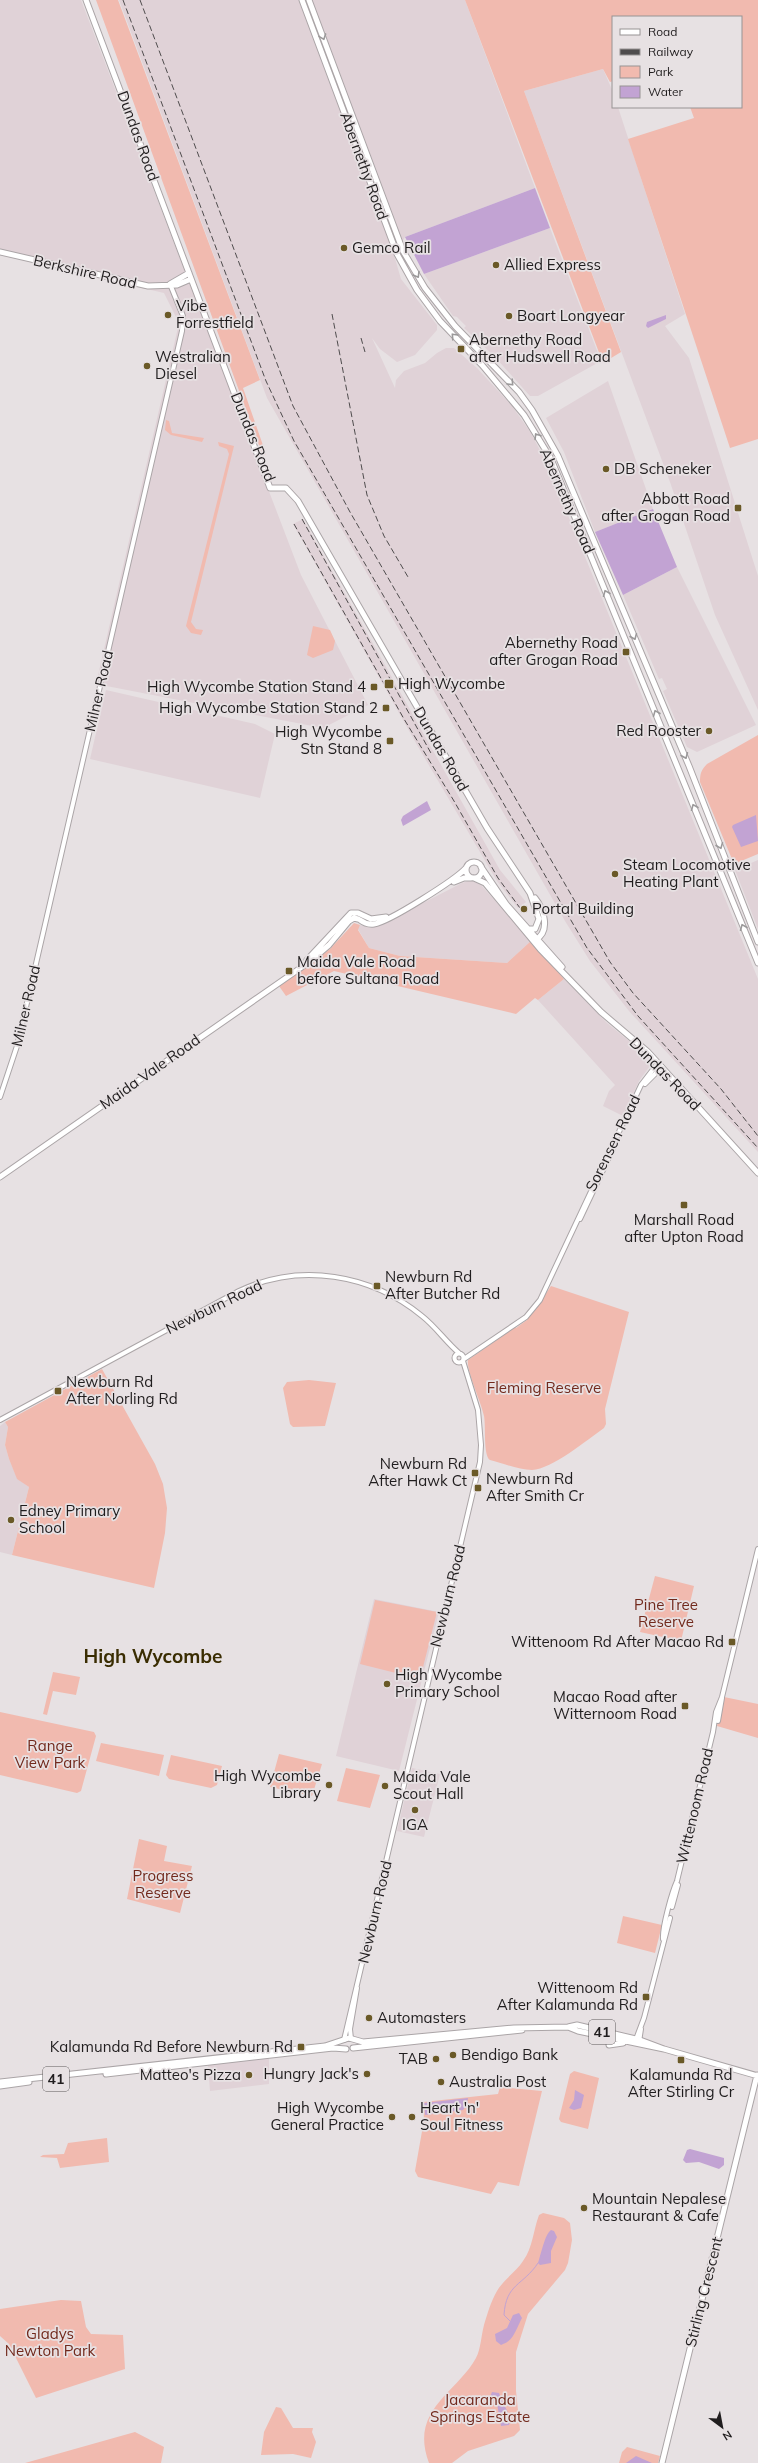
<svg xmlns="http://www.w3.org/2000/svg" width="758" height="2463" font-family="Mulish,sans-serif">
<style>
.built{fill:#e0d2d7}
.green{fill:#f1baaf}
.water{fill:#c2a3d3}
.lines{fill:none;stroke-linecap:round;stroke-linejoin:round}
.stream{stroke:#c2a3d3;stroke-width:1}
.minor-casing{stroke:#aba5a7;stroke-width:6}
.major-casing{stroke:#aba5a7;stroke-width:7}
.minor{stroke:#fff;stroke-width:4}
.major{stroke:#fff;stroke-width:5}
.rail{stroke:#4f4c4d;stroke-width:1;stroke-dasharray:6 3;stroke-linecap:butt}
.oneway{stroke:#9b999a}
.poi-dot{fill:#6a5927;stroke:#e7e1e3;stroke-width:1.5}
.labels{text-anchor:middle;stroke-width:3.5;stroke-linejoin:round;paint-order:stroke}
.shield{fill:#e7e1e3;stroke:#5c5859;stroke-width:1}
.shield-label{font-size:14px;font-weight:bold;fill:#201d1e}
.street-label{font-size:15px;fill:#201d1e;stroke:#e7e1e3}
.poi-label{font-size:15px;fill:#201d1e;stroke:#e7e1e3;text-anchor:start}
.park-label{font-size:15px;fill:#72291c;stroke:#e7e1e3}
.district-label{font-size:19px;font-weight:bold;fill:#3a2d02;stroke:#e7e1e3}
</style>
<rect width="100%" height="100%" fill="#e7e1e3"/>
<path class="built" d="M0 0H81L301 575 368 705 323 728 96 684 179 323 164 293 0 255Z
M119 0H465L535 188 405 237 394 255 401 279 437 325V330L415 355 397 362 380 349 372 338 395 388 396 380 404 371 425 363 437 353 446 348H454L477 368 512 406 531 433 547 464 758 979V1152L629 1011 590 961 565 921 267 398Z
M603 69 613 92V107H618L685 314 665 326 689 358 758 576V710L715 615 670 482 524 91Z
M550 228 601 361 538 396H530L494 356 464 328 466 326 457 317 453 316 424 274Z
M608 381 653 509 595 532 564 452 546 418Z
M303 519 500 870 526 902 518 908 497 881 417 745 293 524Z
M677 567 756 725 697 752 687 747 663 691 667 689 662 678 659 679 623 595Z
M106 690 255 724 275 734 260 798 90 759Z
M758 860V929L735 870Z
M471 880 481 885 531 941 507 963 400 956 369 948 358 929 360 925 371 928 378 926 462 883Z
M564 979 607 1023 651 1059 652 1063 639 1081 623 1116 603 1106 609 1091 615 1085 538 1000Z
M5 1422 8 1427 5 1445 9 1459 17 1478 29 1487 12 1555 0 1552V1426Z
M374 1599 439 1612 399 1771 336 1756Z
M412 1768 440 1774 424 1837 397 1831Z
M269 2058V2084L210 2091 208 2065Z"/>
<path class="green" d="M96 0H118L260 380 243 388 266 454 263 456Z
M465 0H758V439L730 448 628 139 694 118 690 107H741V17H613V81L610 82 603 69 524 91 621 352 603 363Z
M166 420 169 421 172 433 204 438 202 442 171 435 165 430Z
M218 442 234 446 191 622 196 629 203 630 201 635 191 633 186 626 229 454 227 449 219 446Z
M313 626 330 630 335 641 333 650 313 658 307 655Z
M758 735V854L734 864 700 782C700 774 701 770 707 764Z
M354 923 360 925 358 930 369 948 400 956 507 963 531 941 564 979 538 1000 535 998 516 1014 334 971 286 996 279 986 330 949Z
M551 1286 629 1312 605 1409 606 1424 604 1428C587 1440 552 1469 532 1470 519 1470 502 1463 490 1460 483 1456 486 1426 484 1416 481 1402 466 1370 468 1360L511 1330 509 1328 514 1325 516 1328 527 1320 534 1308 535 1310Z
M102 1369 155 1464 163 1484 167 1508 165 1533 154 1588 12 1555 29 1487 17 1479 9 1459 5 1445 8 1427 5 1422Z
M309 1380 336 1383 325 1426 293 1427 290 1424 283 1388 287 1382Z
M655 1576 694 1586 681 1641 640 1632Z
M375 1600 437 1612 420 1679 360 1664Z
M53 1672 80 1677 76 1695 53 1691 47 1715 43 1714Z
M724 1697 758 1704V1738L717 1726Z
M0 1712 94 1732 96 1736 81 1791 77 1793 0 1775Z
M101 1743 164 1755 159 1776 96 1761Z
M279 1754 322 1764 312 1796 270 1787Z
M171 1755 222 1766 217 1785 211 1788 169 1779 166 1775Z
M346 1768 380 1775 370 1808 337 1801Z
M139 1839 167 1846 164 1861 192 1866 180 1913 127 1899Z
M623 1916 662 1925 655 1953 617 1943Z
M574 2071 599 2078 588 2129 561 2122 559 2119 570 2074Z
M500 2087 542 2091 519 2186 498 2182 491 2194 418 2177 415 2171 424 2120 423 2102 498 2094Z
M107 2138 109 2162 60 2168 57 2158 40 2157 43 2155 64 2154 68 2143Z
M543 2213 564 2218 570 2223 572 2240 568 2263 565 2270 528 2314 516 2352V2391L520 2430 514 2436 468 2451 452 2463H429C409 2410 456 2394 476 2358 481 2348 481 2336 484 2325 487 2315 491 2301 497 2291 503 2280 516 2272 523 2261 533 2247 533 2231 539 2215Z
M61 2300 81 2301 86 2327 91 2334 123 2335 125 2369 36 2398 9 2344 0 2336V2309Z
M276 2407 281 2408 293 2428H313L312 2432 316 2442 311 2458 293 2454 261 2455 264 2432Z
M135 2432 164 2447 161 2463H25Z
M627 2447 660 2456 658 2463H619L622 2452Z"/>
<path class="water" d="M535 188 550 228 424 274 405 237Z
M666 315V319L648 328 646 326 647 322Z
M653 509 677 567 623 595 595 532Z
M427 801 431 810 403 826 401 820 403 816Z
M756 815 758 841 741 847 732 827 733 825Z
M575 2090 584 2095 581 2108 574 2110 569 2108 574 2100Z
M468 2098 467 2105 463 2110 425 2115 424 2103Z
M690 2149 724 2158V2165L719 2169 699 2162 686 2163 683 2160 687 2150Z
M551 2230 554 2231 557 2237 551 2251V2263L540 2265 538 2263C541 2254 545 2234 551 2230Z
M519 2313 522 2318C516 2329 514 2341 501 2345L496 2341 495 2334 507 2328 513 2315Z
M492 2392 499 2393C502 2403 513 2417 509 2425L501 2426 497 2404 490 2397Z
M636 2456 652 2463H626Z"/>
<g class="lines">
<path class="stream" d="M511 2322 504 2315C506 2283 523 2286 538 2263"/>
<defs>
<path id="minor" d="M645 1084 662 1067
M0 1097 17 1046 182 331 183 316 170 284
M580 1219 613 1149
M454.5 1358a4.5 4.5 0 1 1 9 0a4.5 4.5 0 1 1-9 0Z
M464 1359 526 1317 540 1300 641 1085 658 1063
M0 1420 239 1291C300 1262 371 1274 422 1316 436 1327 446 1342 459 1353
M718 1721 722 1698
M672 1907 678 1885
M663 1939C662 1927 672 1892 677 1881L713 1732 716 1712 722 1697 758 1549
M351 2039 350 2029 357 1988
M344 2040 480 1462 481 1445 478 1410 463 1361
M635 2042 644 2018 670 1918
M639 2042 641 2029"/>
<path id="major" d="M86 0 270 488H286L298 501 487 828 530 893 539 919 535 929H527
M302 0 397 254 417 290 440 321 482 365 524 415 551 459 758 963
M309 0 403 251 425 288 455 326 519 392 532 410 558 456 689 766 758 942
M0 252 148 286 177 285 191 279
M170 284 189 273
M466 870a8 8 0 1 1 16 0a8 8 0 1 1-16 0Z
M481 867 506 904 562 967
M474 878 485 883 540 949 601 1012 648 1052 758 1173
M454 882 464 878H471
M535 898C544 909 551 932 535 940
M360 920C364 923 368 925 374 924 389 922 455 880 466 868
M307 960 351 913H358L371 919 386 917
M0 1177 309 962 329 945 349 921 354 918 358 919
M568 2027 578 2031 664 2049 758 2076
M609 2045 623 2043
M353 2048 522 2030
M106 2074 333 2048 346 2049
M0 2082 325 2046 349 2038 363 2042 514 2028 568 2027 577 2025 640 2040 664 2049
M0 2086 29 2082
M662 2463 757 2075"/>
</defs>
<use href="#minor" class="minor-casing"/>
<use href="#major" class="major-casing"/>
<use href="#minor" class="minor"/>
<use href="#major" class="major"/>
<path class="rail" d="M123 0 266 381 294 441 587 948 638 1016 758 1148
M140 0 293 406 350 512 610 962 633 993 721 1089 758 1136
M332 314 367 495 384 536 408 577
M361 338 365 352
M302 519 432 755
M294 524 404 719 454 801 498 878 520 908"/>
</g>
<defs><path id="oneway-chevron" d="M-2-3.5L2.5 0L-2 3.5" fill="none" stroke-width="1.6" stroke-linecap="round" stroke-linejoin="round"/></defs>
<g class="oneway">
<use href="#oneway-chevron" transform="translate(323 37) rotate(70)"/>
<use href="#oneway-chevron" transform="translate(417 275) rotate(59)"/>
<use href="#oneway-chevron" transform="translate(454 336) rotate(-133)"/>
<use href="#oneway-chevron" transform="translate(511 383) rotate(47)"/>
<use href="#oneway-chevron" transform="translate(537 436) rotate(-122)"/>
<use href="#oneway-chevron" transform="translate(606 593) rotate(-112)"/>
<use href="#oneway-chevron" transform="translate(634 637) rotate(67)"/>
<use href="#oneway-chevron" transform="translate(656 713) rotate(-112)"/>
<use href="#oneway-chevron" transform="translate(685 756) rotate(67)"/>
<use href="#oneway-chevron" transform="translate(694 807) rotate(-112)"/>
<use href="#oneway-chevron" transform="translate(720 846) rotate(68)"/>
<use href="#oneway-chevron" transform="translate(743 927) rotate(-112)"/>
</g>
<g class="poi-dot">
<circle cx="344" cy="248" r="4"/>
<circle cx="496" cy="265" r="4"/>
<circle cx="168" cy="315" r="4"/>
<circle cx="509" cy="316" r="4"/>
<rect x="457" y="345" width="8" height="8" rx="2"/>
<circle cx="147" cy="366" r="4"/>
<circle cx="606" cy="469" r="4"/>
<rect x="734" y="504" width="8" height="8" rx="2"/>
<rect x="622" y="648" width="8" height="8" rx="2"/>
<rect x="384" y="679" width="10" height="10" rx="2"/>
<rect x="370" y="683" width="8" height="8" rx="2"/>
<rect x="382" y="704" width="8" height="8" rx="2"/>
<circle cx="709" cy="731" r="4"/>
<rect x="386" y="737" width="8" height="8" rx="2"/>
<circle cx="615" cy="874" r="4"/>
<circle cx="524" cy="909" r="4"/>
<rect x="285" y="967" width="8" height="8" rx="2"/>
<rect x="680" y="1201" width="8" height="8" rx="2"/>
<rect x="373" y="1282" width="8" height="8" rx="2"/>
<rect x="54" y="1387" width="8" height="8" rx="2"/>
<rect x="471" y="1469" width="8" height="8" rx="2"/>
<rect x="474" y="1484" width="8" height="8" rx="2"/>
<circle cx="11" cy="1520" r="4"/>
<rect x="728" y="1638" width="8" height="8" rx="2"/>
<circle cx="387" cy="1684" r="4"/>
<rect x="681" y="1702" width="8" height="8" rx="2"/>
<circle cx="329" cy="1785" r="4"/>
<circle cx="385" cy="1786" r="4"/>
<circle cx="415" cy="1810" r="4"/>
<rect x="642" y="1993" width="8" height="8" rx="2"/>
<circle cx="369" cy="2018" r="4"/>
<rect x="297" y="2043" width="8" height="8" rx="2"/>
<circle cx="453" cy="2055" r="4"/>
<circle cx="436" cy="2059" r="4"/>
<rect x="677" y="2056" width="8" height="8" rx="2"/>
<circle cx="367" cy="2074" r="4"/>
<circle cx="249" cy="2075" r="4"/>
<circle cx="441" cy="2082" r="4"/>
<circle cx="392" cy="2117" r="4"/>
<circle cx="412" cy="2117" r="4"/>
<circle cx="584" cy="2208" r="4"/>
</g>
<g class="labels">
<g class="shield">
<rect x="589" y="2020" width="26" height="24" rx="3"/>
<rect x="43" y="2067" width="26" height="24" rx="3"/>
</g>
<g class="shield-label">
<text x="602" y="2037">41</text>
<text x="56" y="2084">41</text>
</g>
<g class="street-label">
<text transform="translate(138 136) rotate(70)" y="5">Dundas Road</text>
<text transform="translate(364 166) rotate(70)" y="5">Abernethy Road</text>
<text transform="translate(85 272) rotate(13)" y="5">Berkshire Road</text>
<text transform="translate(253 437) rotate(68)" y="5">Dundas Road</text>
<text transform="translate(567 501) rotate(66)" y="5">Abernethy Road</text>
<text transform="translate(99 691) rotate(-77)" y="5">Milner Road</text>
<text transform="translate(441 749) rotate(60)" y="5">Dundas Road</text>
<text transform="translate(26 1006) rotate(-77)" y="5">Milner Road</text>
<text transform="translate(150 1072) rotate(-35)" y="5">Maida Vale Road</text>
<text transform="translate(665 1074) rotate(46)" y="5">Dundas Road</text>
<text transform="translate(613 1143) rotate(-64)" y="5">Sorensen Road</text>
<text transform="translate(214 1307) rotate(-26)" y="5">Newburn Road</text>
<text transform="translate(448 1596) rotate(-76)" y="5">Newburn Road</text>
<text transform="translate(695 1806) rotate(-77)" y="5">Wittenoom Road</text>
<text transform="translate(375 1912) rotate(-77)" y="5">Newburn Road</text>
<text transform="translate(704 2292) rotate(-76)" y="5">Stirling Crescent</text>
</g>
<g class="poi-label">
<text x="352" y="253">Gemco Rail</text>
<text x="504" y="270">Allied Express</text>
<text x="176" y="311">Vibe<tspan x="176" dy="17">Forrestfield</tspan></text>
<text x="517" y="321">Boart Longyear</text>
<text x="469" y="345">Abernethy Road<tspan x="469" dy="17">after Hudswell Road</tspan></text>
<text x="155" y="362">Westralian<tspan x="155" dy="17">Diesel</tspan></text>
<text x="614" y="474">DB Scheneker</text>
<text x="730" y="504" text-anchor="end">Abbott Road<tspan x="730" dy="17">after Grogan Road</tspan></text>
<text x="618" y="648" text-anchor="end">Abernethy Road<tspan x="618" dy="17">after Grogan Road</tspan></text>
<text x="398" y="689">High Wycombe</text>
<text x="366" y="692" text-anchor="end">High Wycombe Station Stand 4</text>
<text x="378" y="713" text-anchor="end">High Wycombe Station Stand 2</text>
<text x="701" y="736" text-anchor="end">Red Rooster</text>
<text x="382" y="737" text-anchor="end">High Wycombe<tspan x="382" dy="17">Stn Stand 8</tspan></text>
<text x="623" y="870">Steam Locomotive<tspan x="623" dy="17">Heating Plant</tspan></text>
<text x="532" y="914">Portal Building</text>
<text x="297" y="967">Maida Vale Road<tspan x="297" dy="17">before Sultana Road</tspan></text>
<text x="684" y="1225" text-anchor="middle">Marshall Road<tspan x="684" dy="17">after Upton Road</tspan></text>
<text x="385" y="1282">Newburn Rd<tspan x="385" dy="17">After Butcher Rd</tspan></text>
<text x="66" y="1387">Newburn Rd<tspan x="66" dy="17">After Norling Rd</tspan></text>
<text x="467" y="1469" text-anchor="end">Newburn Rd<tspan x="467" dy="17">After Hawk Ct</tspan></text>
<text x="486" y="1484">Newburn Rd<tspan x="486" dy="17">After Smith Cr</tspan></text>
<text x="19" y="1516">Edney Primary<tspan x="19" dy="17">School</tspan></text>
<text x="724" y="1647" text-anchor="end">Wittenoom Rd After Macao Rd</text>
<text x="395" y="1680">High Wycombe<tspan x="395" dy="17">Primary School</tspan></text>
<text x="677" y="1702" text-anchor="end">Macao Road after<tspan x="677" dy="17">Witternoom Road</tspan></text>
<text x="321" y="1781" text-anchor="end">High Wycombe<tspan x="321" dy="17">Library</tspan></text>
<text x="393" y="1782">Maida Vale<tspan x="393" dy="17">Scout Hall</tspan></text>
<text x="415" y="1830" text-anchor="middle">IGA</text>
<text x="638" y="1993" text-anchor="end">Wittenoom Rd<tspan x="638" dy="17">After Kalamunda Rd</tspan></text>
<text x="377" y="2023">Automasters</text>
<text x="293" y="2052" text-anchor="end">Kalamunda Rd Before Newburn Rd</text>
<text x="461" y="2060">Bendigo Bank</text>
<text x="428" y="2064" text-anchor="end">TAB</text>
<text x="359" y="2079" text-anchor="end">Hungry Jack's</text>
<text x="241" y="2080" text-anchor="end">Matteo's Pizza</text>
<text x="681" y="2080" text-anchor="middle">Kalamunda Rd<tspan x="681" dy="17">After Stirling Cr</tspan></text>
<text x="449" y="2087">Australia Post</text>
<text x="384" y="2113" text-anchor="end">High Wycombe<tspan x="384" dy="17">General Practice</tspan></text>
<text x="420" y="2113">Heart 'n'<tspan x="420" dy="17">Soul Fitness</tspan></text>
<text x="592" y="2204">Mountain Nepalese<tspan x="592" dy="17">Restaurant &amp; Cafe</tspan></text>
</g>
<g class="park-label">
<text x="544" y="1393">Fleming Reserve</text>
<text x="666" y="1610">Pine Tree<tspan x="666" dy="17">Reserve</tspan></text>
<text x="50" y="1751">Range<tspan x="50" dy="17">View Park</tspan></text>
<text x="163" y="1881">Progress<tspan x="163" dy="17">Reserve</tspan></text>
<text x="50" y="2339">Gladys<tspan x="50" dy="17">Newton Park</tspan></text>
<text x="480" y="2405">Jacaranda<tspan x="480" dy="17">Springs Estate</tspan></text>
</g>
<g class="district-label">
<text x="153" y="1663">High Wycombe</text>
</g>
</g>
<rect x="612" y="16" width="130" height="92" fill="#e7e1e3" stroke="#979394"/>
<rect x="620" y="29" width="20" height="6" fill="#ffffff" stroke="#979394"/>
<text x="648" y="36" font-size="12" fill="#201d1e">Road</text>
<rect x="620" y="49" width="20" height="6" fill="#4f4c4d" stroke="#979394"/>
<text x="648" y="56" font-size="12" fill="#201d1e">Railway</text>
<rect x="620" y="66" width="20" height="12" fill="#f1baaf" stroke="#979394"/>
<text x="648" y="76" font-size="12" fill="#201d1e">Park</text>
<rect x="620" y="86" width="20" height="12" fill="#c2a3d3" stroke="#979394"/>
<text x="648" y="96" font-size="12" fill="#201d1e">Water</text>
<g transform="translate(722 2427) rotate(148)" stroke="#e7e1e3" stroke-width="3" paint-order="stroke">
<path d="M0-3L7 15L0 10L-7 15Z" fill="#201d1e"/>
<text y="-6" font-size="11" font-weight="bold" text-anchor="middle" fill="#201d1e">N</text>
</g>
</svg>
